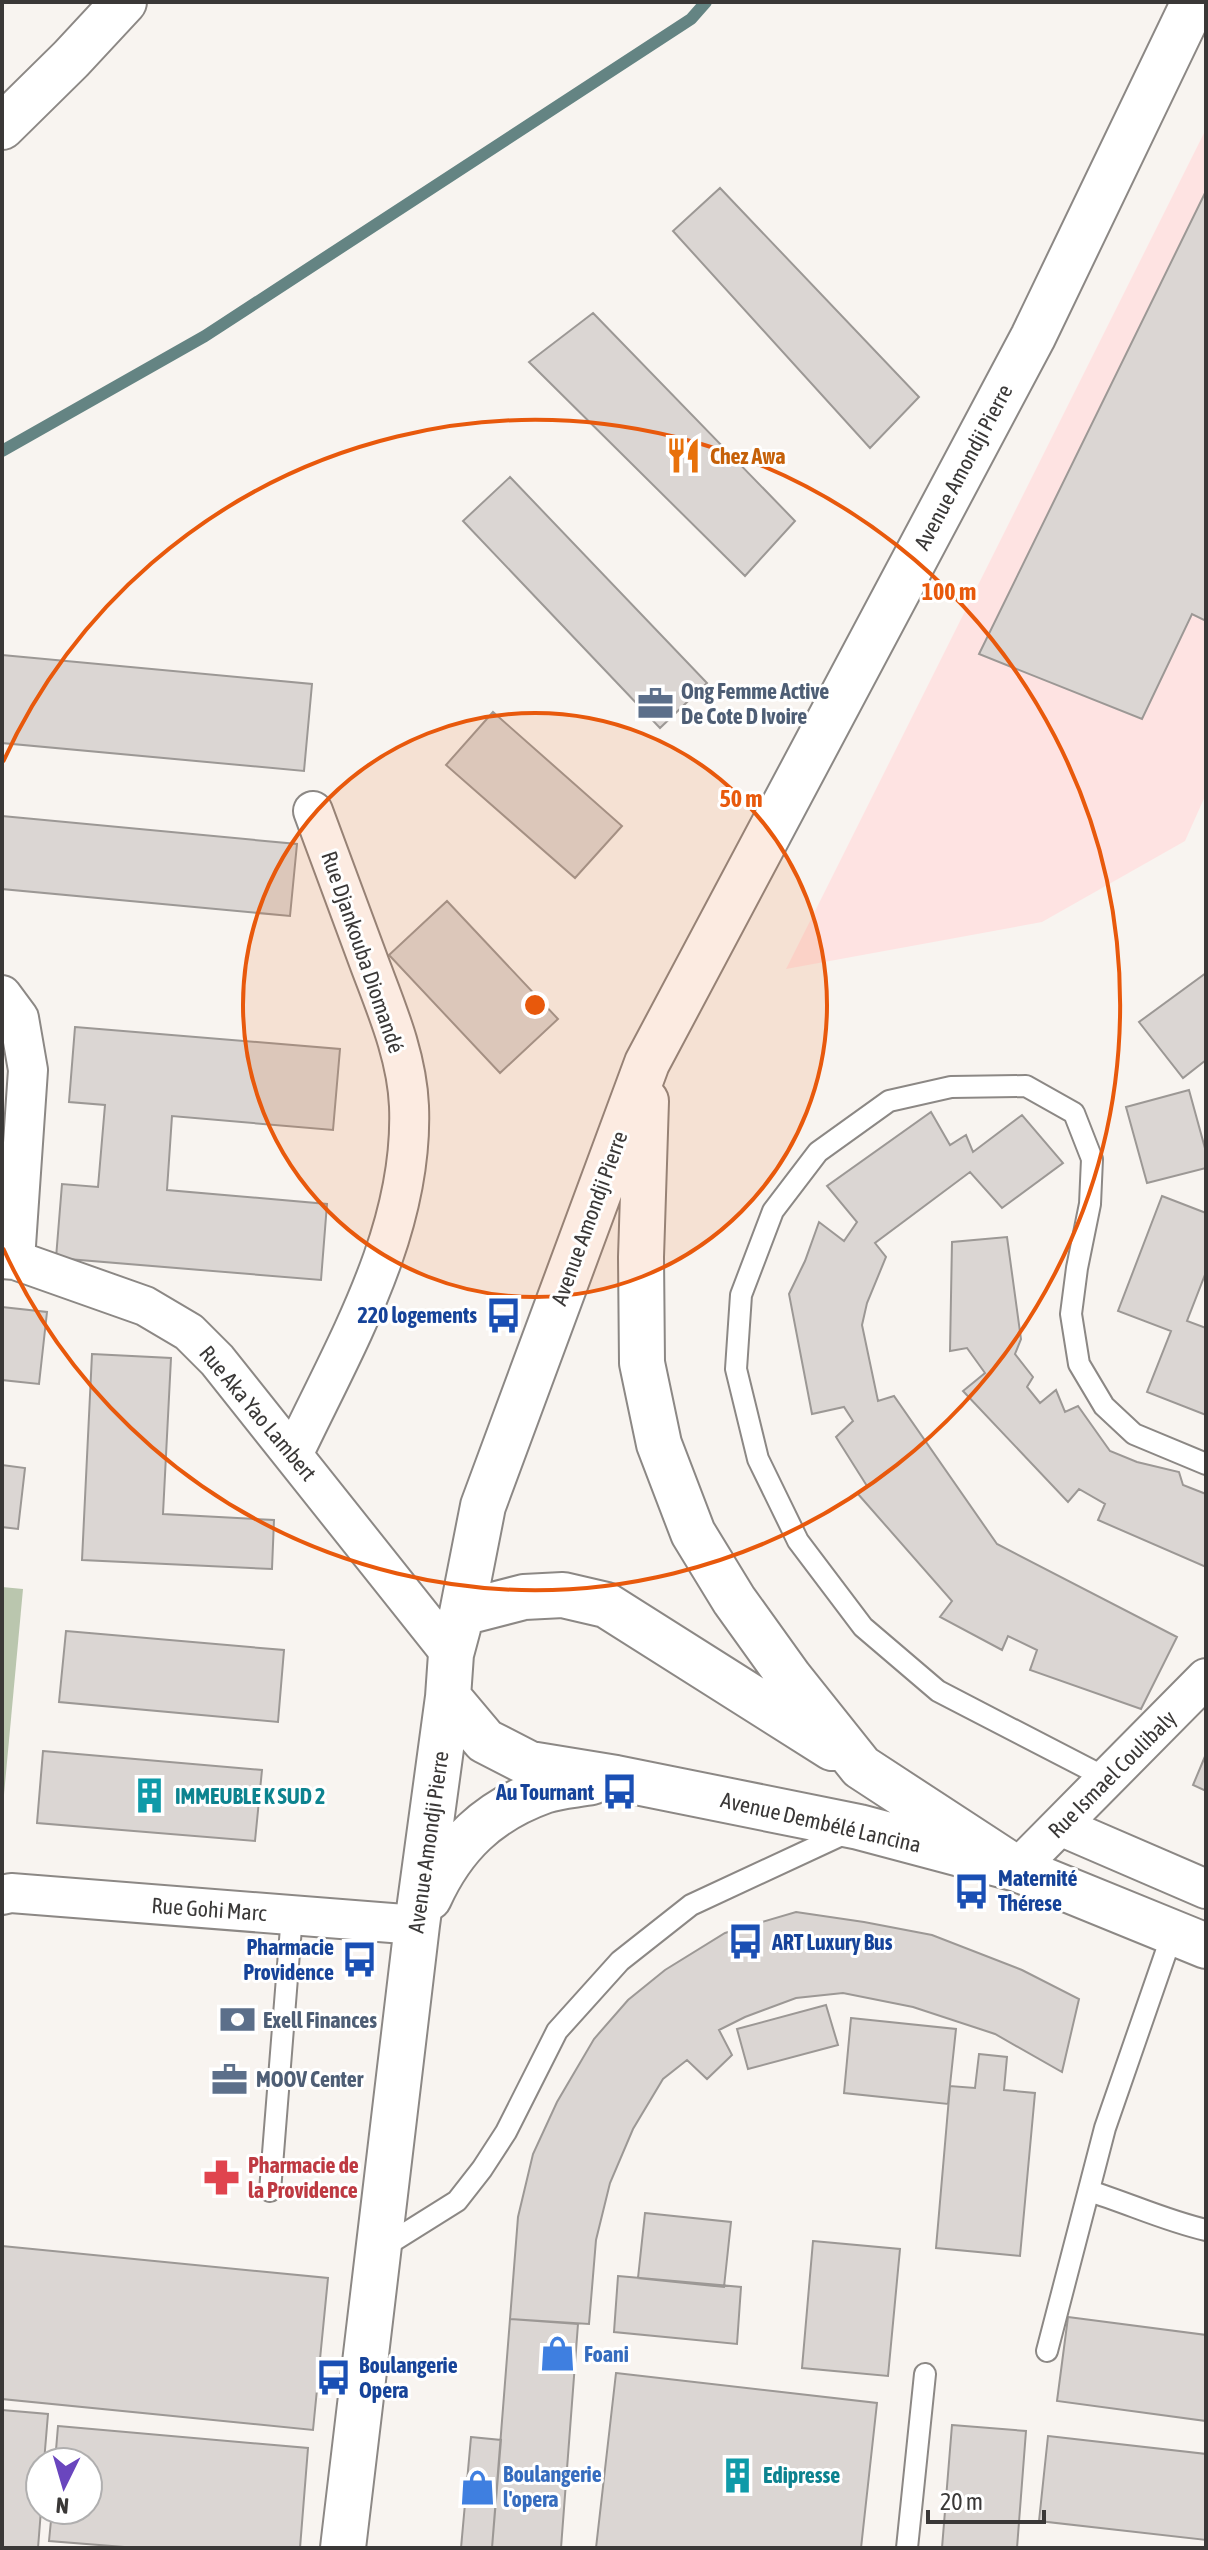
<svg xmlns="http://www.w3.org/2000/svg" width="1208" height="2550" font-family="'Asap Condensed',sans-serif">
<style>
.commercial{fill:#fee3e2}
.park{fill:#bac6ae}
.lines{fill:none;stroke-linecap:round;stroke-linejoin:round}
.stream{stroke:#648483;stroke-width:12}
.building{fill:#dbd6d3;stroke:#9c9895;stroke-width:2}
.lane-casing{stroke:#8c8885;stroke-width:24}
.street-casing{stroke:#8c8885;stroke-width:42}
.secondary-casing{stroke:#8c8885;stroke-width:48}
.highway-casing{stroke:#8c8885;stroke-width:48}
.lane{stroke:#fff;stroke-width:20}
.street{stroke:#fff;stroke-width:38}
.secondary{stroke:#fff;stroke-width:44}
.highway{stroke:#fff;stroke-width:44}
.ring{fill:none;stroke:#e8590c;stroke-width:4}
.labels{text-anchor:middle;stroke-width:6;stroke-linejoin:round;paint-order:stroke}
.food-label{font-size:22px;font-weight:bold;fill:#c56008;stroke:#fff;text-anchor:start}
.street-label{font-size:22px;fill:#3a3837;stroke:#fff}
.service-label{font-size:22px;font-weight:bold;fill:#4e5e75;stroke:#fff;text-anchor:start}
.transit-label{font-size:22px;font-weight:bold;fill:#164399;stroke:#fff;text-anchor:end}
.culture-label{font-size:22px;font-weight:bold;fill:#0d838f;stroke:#fff;text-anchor:start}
.health-label{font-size:22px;font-weight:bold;fill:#be3a42;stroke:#fff;text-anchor:start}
.shop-label{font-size:22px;font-weight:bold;fill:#366cbe;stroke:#fff;text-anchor:start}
.centre{fill:#e8590c;stroke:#fff;stroke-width:4}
.ring-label{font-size:24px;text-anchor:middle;font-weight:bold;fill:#e8590c;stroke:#fff;stroke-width:6;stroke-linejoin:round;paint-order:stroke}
</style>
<rect width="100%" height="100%" fill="#f8f4f0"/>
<path class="commercial" d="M1206 129V794L1185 841 1042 922 786 969Z"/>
<path class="park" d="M2 1587 23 1589 2 1816Z"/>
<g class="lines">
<path class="stream" d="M2 451 205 336 691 19 706 2"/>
</g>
<path class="building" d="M720 188 919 397 870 448 673 231Z
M1206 191V621L1192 614 1142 719 979 654Z
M593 313 795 521 745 576 529 362Z
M510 477 707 683 660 728 463 521Z
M2 655 312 684 304 771 2 743Z
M493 712 622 826 575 878 446 765Z
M2 816 297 844 290 916 2 889Z
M447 901 558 1019 500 1073 389 955Z
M1206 973V1060L1183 1078 1139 1022Z
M75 1027 340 1049 333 1130 172 1116 167 1190 327 1204 321 1280 56 1258 62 1184 98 1187 105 1105 69 1102Z
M1189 1090 1206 1152V1168L1147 1183 1126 1107Z
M931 1112 950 1145 966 1135 973 1152 1022 1115 1063 1163 1002 1208 970 1172 875 1243 886 1257 867 1303 862 1325 878 1401 894 1396 997 1544 1177 1637 1141 1709 1030 1670 1037 1650 1008 1636 1002 1650 940 1617 952 1601 858 1494 867 1486 836 1437 853 1421 844 1407 812 1414 789 1294 805 1261 819 1222 844 1241 857 1222 827 1186Z
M1162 1196 1206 1213V1272L1187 1321 1206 1328V1415L1147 1392 1171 1331 1118 1311Z
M1007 1237 1021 1339 1015 1354 1033 1377 1027 1387 1040 1403 1056 1390 1065 1412 1078 1406 1110 1451 1137 1462 1179 1472 1183 1485 1206 1494V1567L1098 1520 1105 1504 1079 1489 1068 1502 963 1391 985 1373 967 1348 950 1351 952 1242Z
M2 1307 47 1312 39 1384 2 1380Z
M92 1354 171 1358 163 1514 274 1520 272 1569 82 1560Z
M2 1465 25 1468 18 1529 2 1527Z
M66 1631 284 1650 278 1722 59 1702Z
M43 1751 262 1770 255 1841 37 1823Z
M1206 1754V1791L1193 1785Z
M796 1912 864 1922 932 1935 1022 1970 1079 1999 1062 2072 995 2034 913 2007 843 1993 796 1998 745 2017 719 2030 732 2055 707 2079 687 2060 663 2079 633 2129 610 2183 596 2240 589 2324 510 2319 518 2217 533 2154 557 2102 594 2039 628 2000 665 1970 725 1933Z
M826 2005 838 2045 748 2069 737 2029Z
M851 2018 956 2029 948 2104 844 2093Z
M979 2054 1007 2057 1004 2090 1035 2093 1020 2256 936 2248 950 2086 975 2088Z
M645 2213 731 2222 724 2287 638 2278Z
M813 2241 900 2249 888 2376 802 2368Z
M2 2246 328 2278 313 2430 2 2399Z
M618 2276 741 2287 737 2344 614 2332Z
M1068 2317 1206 2335V2421L1057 2401Z
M510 2319 578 2324 561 2548H492Z
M616 2373 877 2403 861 2548H596Z
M2 2410 48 2414 44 2462H40L41 2510 38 2548H2Z
M952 2425 1026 2431 1017 2548H942Z
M58 2426 308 2448 300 2548H137L49 2541 52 2510H88V2462H55Z
M1048 2436 1206 2454V2540L1039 2521Z
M471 2437 501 2440 492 2548H461Z"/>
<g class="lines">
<defs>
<path id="lane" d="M1108 1779 938 1691 863 1627 798 1541 758 1459 736 1369 741 1295 773 1211 818 1152 889 1101 951 1087 1026 1086 1074 1113 1092 1159 1090 1204 1077 1268 1071 1314 1079 1364 1104 1406 1134 1434 1206 1464
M270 2191 292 1915
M1089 2191C1128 2203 1166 2221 1206 2230
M382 2248 457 2201 482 2169 506 2132 557 2031 620 1961 691 1905 848 1832
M1047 2351 1105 2128 1173 1932
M907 2548 925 2374"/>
<path id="street" d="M2 995 19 1018 28 1070 15 1260
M2 1259 15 1260 145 1306 189 1332 217 1360 451 1654
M293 1455C345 1345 414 1231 409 1106 407 1057 387 1010 370 965 351 914 332 862 313 811
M1060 1826 1206 1889
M1017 1869 1206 1678
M2 1895 11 1893 417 1925"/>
<path id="secondary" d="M646 1101 641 1257 642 1363 659 1444 693 1533 734 1600 790 1678 861 1767 1017 1869
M462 1613 524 1597 563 1595 606 1605 832 1748
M448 1697 485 1741 530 1764 616 1778 859 1827 1017 1869 1206 1946
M429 1898C453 1845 488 1811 544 1791 558 1786 577 1785 592 1782
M343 2548 417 1925 448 1697 451 1654 462 1613 483 1506 647 1063 1033 337 1194 2"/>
<path id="highway" d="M2 127 71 59 124 2"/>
</defs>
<use href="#lane" class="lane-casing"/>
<use href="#street" class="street-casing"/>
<use href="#secondary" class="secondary-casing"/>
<use href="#highway" class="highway-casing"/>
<use href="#lane" class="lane"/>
<use href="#street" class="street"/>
<use href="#secondary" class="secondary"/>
<use href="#highway" class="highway"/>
</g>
<circle cx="535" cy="1005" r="292" fill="#e8590c" fill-opacity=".12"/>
<g class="ring">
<circle cx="535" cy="1005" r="292"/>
<path d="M3 762A585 585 0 1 1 3 1248"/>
</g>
<defs>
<symbol id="restaurant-bare" viewBox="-9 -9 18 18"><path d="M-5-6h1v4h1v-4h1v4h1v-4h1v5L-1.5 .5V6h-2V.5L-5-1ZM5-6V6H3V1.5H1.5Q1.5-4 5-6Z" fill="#e8710a" stroke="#fff" stroke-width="2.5" paint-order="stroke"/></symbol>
<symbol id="office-bare" viewBox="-9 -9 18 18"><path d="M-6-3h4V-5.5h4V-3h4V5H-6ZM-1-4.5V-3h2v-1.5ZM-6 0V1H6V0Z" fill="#5c6f8a" stroke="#fff" stroke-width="2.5" paint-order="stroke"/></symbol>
<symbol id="bus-bare" viewBox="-9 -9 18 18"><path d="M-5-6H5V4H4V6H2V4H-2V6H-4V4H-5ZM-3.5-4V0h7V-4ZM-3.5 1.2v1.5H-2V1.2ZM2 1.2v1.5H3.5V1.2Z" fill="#1a4fb4" stroke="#fff" stroke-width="2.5" paint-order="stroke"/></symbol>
<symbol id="building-bare" viewBox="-9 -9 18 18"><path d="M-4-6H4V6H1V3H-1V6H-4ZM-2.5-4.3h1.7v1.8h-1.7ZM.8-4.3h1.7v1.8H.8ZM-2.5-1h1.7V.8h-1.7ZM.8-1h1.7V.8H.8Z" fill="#0f9aa8" stroke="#fff" stroke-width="2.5" paint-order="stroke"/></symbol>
<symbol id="bank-bare" viewBox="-9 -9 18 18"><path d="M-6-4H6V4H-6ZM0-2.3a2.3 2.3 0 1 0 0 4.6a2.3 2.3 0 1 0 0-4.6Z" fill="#5c6f8a" stroke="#fff" stroke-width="2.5" paint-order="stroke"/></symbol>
<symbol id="pharmacy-bare" viewBox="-9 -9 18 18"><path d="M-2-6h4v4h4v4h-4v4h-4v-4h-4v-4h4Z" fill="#e0444e" stroke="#fff" stroke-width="2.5" paint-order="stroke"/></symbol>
<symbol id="shop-bare" viewBox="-9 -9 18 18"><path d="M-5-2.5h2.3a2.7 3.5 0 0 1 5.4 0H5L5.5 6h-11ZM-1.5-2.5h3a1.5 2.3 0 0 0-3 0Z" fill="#3f7fe0" stroke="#fff" stroke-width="2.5" paint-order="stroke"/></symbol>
</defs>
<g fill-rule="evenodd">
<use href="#restaurant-bare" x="658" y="430" width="51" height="51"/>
<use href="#office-bare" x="630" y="678" width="51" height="51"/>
<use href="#bus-bare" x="478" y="1290" width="51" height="51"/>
<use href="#bus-bare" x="594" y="1766" width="51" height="51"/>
<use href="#building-bare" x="124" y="1770" width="51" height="51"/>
<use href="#bus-bare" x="946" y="1866" width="51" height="51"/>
<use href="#bus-bare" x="720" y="1916" width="51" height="51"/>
<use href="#bus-bare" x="334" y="1934" width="51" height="51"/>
<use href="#bank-bare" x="212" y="1994" width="51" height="51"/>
<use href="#office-bare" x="204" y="2054" width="51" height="51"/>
<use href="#pharmacy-bare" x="196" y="2152" width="51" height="51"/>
<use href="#shop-bare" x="532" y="2328" width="51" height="51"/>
<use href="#bus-bare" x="308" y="2352" width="51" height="51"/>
<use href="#building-bare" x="712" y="2450" width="51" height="51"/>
<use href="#shop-bare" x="452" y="2462" width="51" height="51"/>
</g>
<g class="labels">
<g class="food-label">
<text x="710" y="464">Chez Awa</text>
</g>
<g class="street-label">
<text transform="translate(963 467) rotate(-62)" y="8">Avenue Amondji Pierre</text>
<text transform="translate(363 952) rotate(71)" y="8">Rue Djankouba Diomandé</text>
<text transform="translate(589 1218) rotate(-70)" y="8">Avenue Amondji Pierre</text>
<text transform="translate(258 1413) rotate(50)" y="8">Rue Aka Yao Lambert</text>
<text transform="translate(1112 1774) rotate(-45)" y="8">Rue Ismael Coulibaly</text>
<text transform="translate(821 1822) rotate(13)" y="8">Avenue Dembélé Lancina</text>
<text transform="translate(428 1842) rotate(-82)" y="8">Avenue Amondji Pierre</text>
<text transform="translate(209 1909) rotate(4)" y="8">Rue Gohi Marc</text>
</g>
<g class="service-label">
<text x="681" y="699">Ong Femme Active<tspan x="681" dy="25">De Cote D Ivoire</tspan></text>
<text x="263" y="2028">Exell Finances</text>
<text x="256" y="2087">MOOV Center</text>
</g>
<g class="transit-label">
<text x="477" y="1323">220 logements</text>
<text x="594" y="1800">Au Tournant</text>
<text x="998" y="1886" text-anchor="start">Maternité<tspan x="998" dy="25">Thérese</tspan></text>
<text x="772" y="1950" text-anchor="start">ART Luxury Bus</text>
<text x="334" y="1955">Pharmacie<tspan x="334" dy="25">Providence</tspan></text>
<text x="359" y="2373" text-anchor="start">Boulangerie<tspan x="359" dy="25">Opera</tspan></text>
</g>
<g class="culture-label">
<text x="175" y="1804">IMMEUBLE K SUD 2</text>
<text x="763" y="2483">Edipresse</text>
</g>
<g class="health-label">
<text x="248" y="2173">Pharmacie de<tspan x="248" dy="25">la Providence</tspan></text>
</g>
<g class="shop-label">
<text x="584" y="2362">Foani</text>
<text x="503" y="2482">Boulangerie<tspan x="503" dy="25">l'opera</tspan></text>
</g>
</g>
<circle cx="535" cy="1005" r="12" class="centre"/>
<g class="ring-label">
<text x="949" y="600">100 m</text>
<text x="741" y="807">50 m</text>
</g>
<rect width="1208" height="2550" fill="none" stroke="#3a3837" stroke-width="8"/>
<g transform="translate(64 2486) rotate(185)"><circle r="38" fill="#ffffff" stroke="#b0afaf" stroke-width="2"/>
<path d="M0-6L14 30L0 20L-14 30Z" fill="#6a46be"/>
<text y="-12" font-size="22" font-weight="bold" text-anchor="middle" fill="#3a3837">N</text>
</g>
<path d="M928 2510v12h116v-12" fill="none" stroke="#3a3837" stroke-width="4"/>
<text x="940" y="2510" font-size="24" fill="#3a3837" stroke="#ffffff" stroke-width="6" paint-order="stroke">20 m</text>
</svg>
